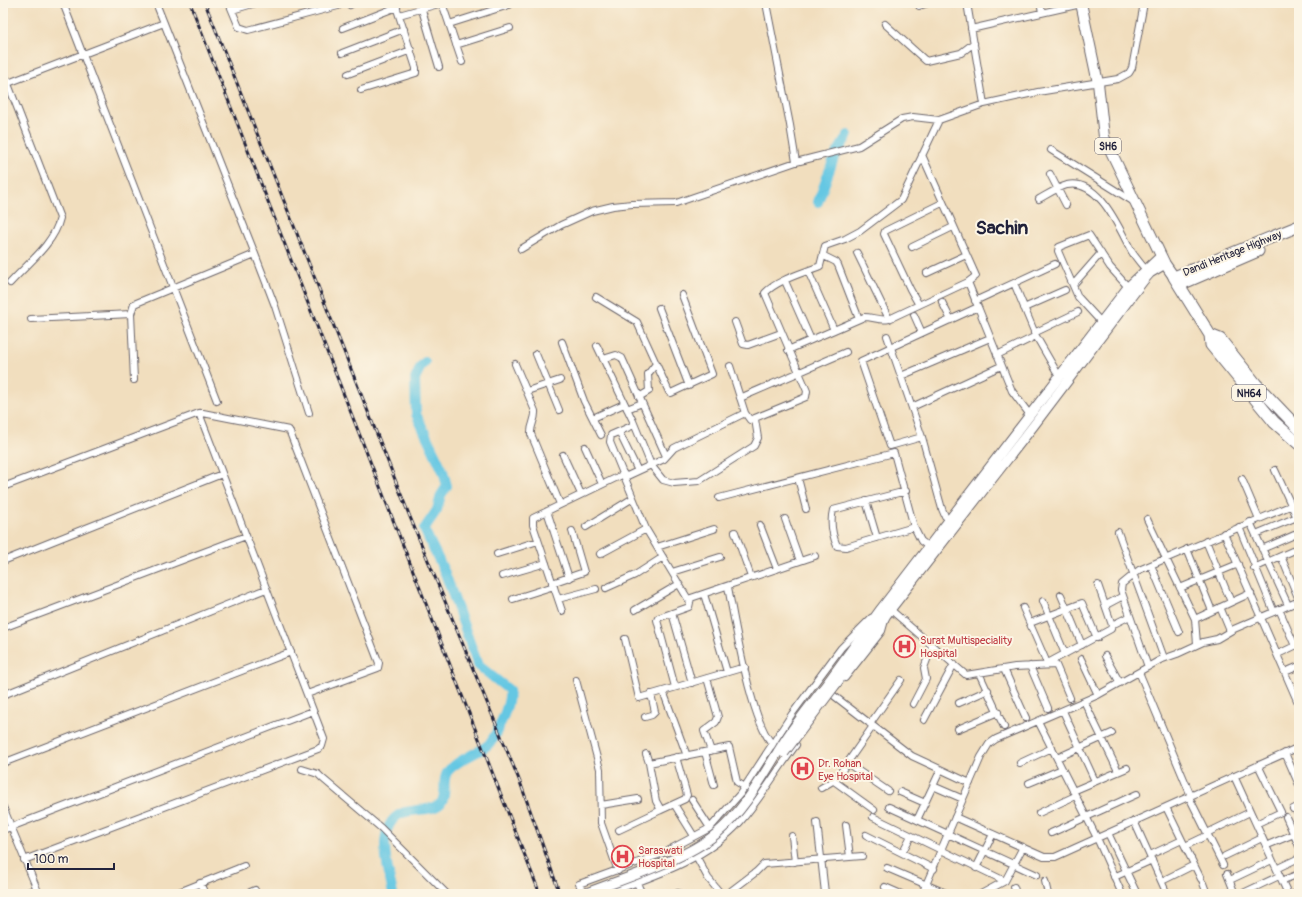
<svg xmlns="http://www.w3.org/2000/svg" width="1302" height="897" font-family="Pangolin,sans-serif">
<style>
.lines{fill:none;stroke-linecap:round;stroke-linejoin:round}
.river{stroke:#65c7e3;stroke-width:10}
.street-casing{stroke:#6a6469;stroke-width:8}
.secondary-casing{stroke:#6a6469;stroke-width:11}
.primary-casing{stroke:#6a6469;stroke-width:12}
.highway-casing{stroke:#6a6469;stroke-width:13}
.street{stroke:#fff;stroke-width:6}
.secondary{stroke:#fff;stroke-width:9}
.primary{stroke:#fff;stroke-width:10}
.highway{stroke:#fff;stroke-width:11}
.rail-casing{stroke:#22223b;stroke-width:3}
.rail{stroke:#fcf5e5;stroke-width:1.5;stroke-dasharray:4.5;stroke-linecap:butt}
.secondary-bridge-casing{stroke:#6a6469;stroke-width:11;stroke-linecap:butt}
.secondary-bridge{stroke:#fff;stroke-width:9}
.labels{text-anchor:middle;stroke-width:4;stroke-linejoin:round;paint-order:stroke}
.shield{fill:#fcf5e5;stroke:#63616e;stroke-width:1}
.shield-label{font-size:10px;font-weight:bold;fill:#22223b}
.street-label{font-size:11px;fill:#22223b;stroke:#fcf5e5}
.health-label{font-size:11px;fill:#be3a42;stroke:#fcf5e5;text-anchor:start}
.town-label{font-size:19px;font-weight:bold;fill:#22223b;stroke:#fcf5e5}
</style>
<rect width="100%" height="100%" fill="#fcf5e5"/>
<filter id="ink" filterUnits="userSpaceOnUse"><feTurbulence type="fractalNoise" baseFrequency=".025" numOctaves="2"/><feDisplacementMap in="SourceGraphic" scale="8" xChannelSelector="R" yChannelSelector="G"/><feConvolveMatrix kernelMatrix="1 2 1 2 8 2 1 2 1" color-interpolation-filters="sRGB"/></filter>
<filter id="wash" filterUnits="userSpaceOnUse"><feTurbulence type="fractalNoise" baseFrequency=".012" numOctaves="4" result="noise"/><feDisplacementMap in="SourceGraphic" scale="16" xChannelSelector="R" yChannelSelector="G"/><feGaussianBlur stdDeviation="0.9" result="paint"/><feColorMatrix in="noise" values="0 0 0 0 0 0 0 0 0 0 0 0 0 0 0 0 0 1.4 0 .05"/><feComposite in="paint" operator="in"/></filter>
<g filter="url(#wash)">
<rect width="100%" height="100%" fill="#f1debe"/>
<g class="lines">
<path class="river" d="M818 202 834 158 848 135
M393 894C389 871 374 829 400 814 405 811 413 811 418 810 425 809 436 809 441 803 448 793 441 780 448 771 459 758 480 753 489 744 497 734 511 703 509 690L478 665 445 573 424 529 437 510 441 495 447 486 443 471 416 414 415 379 421 366 425 362"/>
</g>
</g>
<g filter="url(#ink)">
<g class="lines">
<defs>
<path id="street" d="M63 3 217 401
M229 3 239 27 248 30 338 6 342 3
M420 3 439 67
M442 3 462 62
M766 3 790 125 796 162
M967 3 984 104
M1040 3 1042 12
M350 5 353 3
M919 6 928 3
M232 10 256 3
M399 15 442 3
M164 23 255 254
M449 24 509 5
M885 24 926 61 961 53 974 43
M343 28 397 7
M971 29 1081 4
M456 45 510 28
M342 53 404 29
M3 71 60 218C54 244 27 264 10 283
M348 74 411 50
M3 85 164 23 156 3
M361 90 416 73V68L395 3
M1051 150 1134 202
M922 155 976 276 968 282
M1050 174 1066 205
M1039 199C1048 194 1057 188 1067 185 1100 178 1120 231 1132 252 1136 258 1141 264 1145 269
M912 247 953 227
M521 249 561 225 592 211 613 206 632 204 676 203 796 162 859 146 902 119 913 117 939 120 984 104 1038 92 1118 79 1129 73 1132 68 1144 3
M857 253 889 319 968 282 978 307 861 361 890 446 922 437 942 509 945 516 949 520
M824 256 836 262 838 265 859 319
M808 271 834 330
M927 273 966 255
M785 281 811 340
M1014 283 1036 336 1059 376
M1073 285 1101 253
M596 297 637 322 669 392 671 393 712 374 682 295
M975 301 1055 264
M942 302 951 320
M919 305 910 289 884 234 885 231 942 203
M978 307 1012 391 1030 415
M659 308 689 386
M1024 308 1065 290
M914 315 922 333
M31 319 131 314
M735 322 743 344 748 345 781 333
M1101 322 1078 297 1058 251 1059 247 1089 235 1110 267 1128 287
M1034 333 1078 312
M887 336 922 437
M562 342 584 401 601 435
M597 346 633 421 651 465 663 480 674 483 699 481 754 446 758 438 755 419
M788 350 864 317C873 317 880 321 889 319
M536 354 559 410
M997 355 1036 336
M603 359 616 355 622 358 666 456
M515 364 535 411C536 420 530 425 531 434L560 504
M730 366 745 413 750 420 806 397 807 391 765 293C777 280 803 273 820 266L825 246 845 239 860 231 901 200 939 120
M901 376 990 338
M134 380 131 314 134 304 255 254 275 306 309 413
M527 391 560 380
M639 397 649 391 648 374 655 365
M740 398 846 352
M912 407 1001 366
M627 409 642 403
M199 413H203L289 430 379 663 378 668 307 694
M593 418 624 404
M634 425 611 435 610 442 646 529 688 599 815 556
M619 432 638 471
M585 447 602 484
M563 455 581 494
M1275 470 1299 522
M625 477 664 459 674 448 745 413
M798 478 806 509
M1242 479 1259 519
M3 487 199 413 324 739 322 746 318 749 24 860
M906 491 833 510C830 522 832 534 837 546L846 547 914 527
M719 498 894 453 914 527 921 541 929 547
M866 501 877 538
M547 511 569 578
M785 519 800 561
M1147 519 1195 619 1197 644
M1250 522 1288 605
M760 525 777 569
M586 527 633 498
M1239 527 1274 612
M735 532 751 577
M1118 532 1164 658
M1224 533 1299 705
M1256 534 1297 517
M1206 541 1231 602
M657 547 714 529
M1187 549 1212 611
M1262 549 1299 533
M497 554 538 541
M600 554 646 529
M1281 556 1299 600
M3 561 222 474
M1151 565 1179 632
M1254 568 1299 548
M672 572 720 557
M502 576 546 563
M552 583 584 572 572 531
M728 587C734 617 752 731 775 746
M606 588 635 575 663 557
M1180 588 1238 564
M704 594 727 672
M1061 595 1082 645
M513 599 554 586
M558 599 596 589
M1043 601 1065 654
M1106 605 1123 596
M1220 607 1230 631
M1023 608 1047 663
M1279 609 1295 646
M635 610 679 584
M891 610 966 675 1015 667 1056 665 1070 698
M562 611 533 525V518L624 474
M672 613 692 683
M1195 619 1251 593
M1030 623 1082 603 1097 638
M1112 625 1130 616
M3 628 246 536
M625 639 639 698 663 691 687 756
M1278 654 1299 644
M1105 656 1120 683
M1081 659 1098 695
M1046 664 1111 629 1112 625 1098 585
M1030 666 1048 708
M1148 667 1121 590 1122 584 1139 570 1290 506
M1004 669 1026 718
M1139 672 1191 796
M1285 672 1299 666
M979 673 1004 727
M707 678 718 717 716 722 704 731 711 751
M845 678 882 631 886 617
M576 680 600 769 601 823 618 871
M675 687 657 620 658 618 689 607 691 598
M663 691 745 667
M3 695 266 589
M833 695 912 756 970 783
M1084 701 1118 771
M959 703 988 690
M913 704 926 679 924 668 932 646
M1063 711 1095 781
M645 717 652 715 655 712 651 694
M924 720 954 664
M1038 721 1097 838 1122 894
M870 724 901 680
M958 729 998 712
M705 752 714 785
M1285 753 1299 785
M646 754 649 763 729 747 737 782 748 789
M1057 758 1112 733
M3 763 291 652
M649 763 656 801 661 810 685 799 687 795 676 757
M847 763 888 791
M1020 763 1052 748
M302 769 318 774 322 778 381 828 447 894
M1234 776 1288 894
M834 781 874 810
M1029 783 1062 769
M933 786 963 799
M821 788 836 779 873 726
M1073 791 1127 768
M900 792 925 803
M1189 797 1223 865
M692 800 710 828
M674 804 694 836
M601 805 638 799
M3 807 39 894
M889 807 1037 875
M1166 807 1201 879
M1293 809 1299 806
M1039 813 1075 796
M873 817 1005 881 981 894
M955 817 1044 857H1055L1299 747
M1286 817 1299 846
M917 820 940 771
M1134 821 1167 894
M817 822 825 893
M1256 824 1281 812 1258 765
M846 825 850 857
M3 830 313 711
M619 830 661 810
M1051 833 1137 794
M1108 833 1137 894
M1207 833 1250 812
M866 835 934 869
M792 836 795 862
M1270 844 1294 834
M1185 846 1208 835
M902 853 911 836
M695 854 708 878 721 894
M1150 855 1182 840
M1225 856 1262 838
M1280 867 1299 858
M887 868 948 894
M976 868 993 834
M1227 874 1235 894
M1114 877 1152 860
M1286 879 1299 874
M1230 880 1272 860
M1005 881 1023 847
M1045 881 1048 894
M1162 881 1194 865
M200 883 205 894
M637 883 642 894
M1203 883 1207 894
M885 887 901 894
M1014 887 1016 894
M678 893V894
M1180 893V894
M22 894 36 889
M174 894 244 866
M246 894 255 890
M584 894 579 884 661 854 710 828 740 794 792 714 841 648 871 618
M605 894C652 877 706 860 740 822 761 798 777 770 796 745
M727 894 756 872 764 864 862 856
M922 894 981 757 989 744 996 739 1098 695 1160 660 1177 654 1203 642 1217 639 1234 629 1299 601
M1241 894 1279 876
M1294 894 1299 892"/>
<path id="secondary" d="M829 681 881 609 1128 287 1161 256
M836 684 886 615 1034 425 1143 281 1150 273 1165 264"/>
<path id="primary" d="M1081 3 1098 83 1104 137 1165 264 1174 277"/>
<path id="highway" d="M1299 226 1174 277 1210 335 1211 345 1274 422 1299 444
M1179 285 1258 251
M1210 335 1220 339 1256 384 1299 429"/>
</defs>
<use href="#street" class="street-casing"/>
<use href="#secondary" class="secondary-casing"/>
<use href="#primary" class="primary-casing"/>
<use href="#highway" class="highway-casing"/>
<use href="#street" class="street"/>
<use href="#secondary" class="secondary"/>
<use href="#primary" class="primary"/>
<use href="#highway" class="highway"/>
<defs>
<path id="rail" d="M190 3 540 894
M205 3 410 517 520 782 560 894"/>
</defs>
<use href="#rail" class="rail-casing"/>
<use href="#rail" class="rail"/>
<defs>
<path id="secondary-bridge" d="M784 753 836 684
M584 894C622 879 685 860 716 834 747 808 764 773 786 739 799 719 815 700 829 681"/>
</defs>
<use href="#secondary-bridge" class="secondary-bridge-casing"/>
<use href="#secondary-bridge" class="secondary-bridge"/>
</g>
</g>
<defs>
<symbol id="hospital-ring" viewBox="-11 -11 22 22"><circle r="9.5" fill="#fcf5e5" stroke="#e0444e" stroke-width="1.5"/><path d="M-5-5h3v3.5h4V-5h3V5h-3V1.5h-4V5h-3Z" fill="#e0444e"/></symbol>
</defs>
<g fill-rule="evenodd">
<use href="#hospital-ring" x="892" y="634" width="25" height="25"/>
<use href="#hospital-ring" x="790" y="756" width="25" height="25"/>
<use href="#hospital-ring" x="610" y="844" width="25" height="25"/>
</g>
<g class="labels">
<g class="shield">
<rect x="1095" y="138" width="26" height="16" rx="3"/>
<rect x="1232" y="385" width="34" height="16" rx="3"/>
</g>
<g class="shield-label">
<text x="1108" y="150">SH6</text>
<text x="1249" y="397">NH64</text>
</g>
<g class="street-label">
<text transform="translate(1232 253) rotate(-22)" y="4">Dandi Heritage Highway</text>
</g>
<g class="health-label">
<text x="920" y="644">Surat Multispeciality<tspan x="920" dy="13">Hospital</tspan></text>
<text x="818" y="767">Dr. Rohan<tspan x="818" dy="13">Eye Hospital</tspan></text>
<text x="638" y="854">Saraswati<tspan x="638" dy="13">Hospital</tspan></text>
</g>
<g class="town-label">
<text x="1002" y="234">Sachin</text>
</g>
</g>
<rect width="1302" height="897" fill="none" stroke="#fcf5e5" stroke-width="16"/>
<path d="M28 863v6h86v-6" fill="none" stroke="#22223b" stroke-width="2"/>
<text x="34" y="863" font-size="12" fill="#22223b" stroke="#fcf5e5" stroke-width="3" paint-order="stroke">100 m</text>
</svg>
